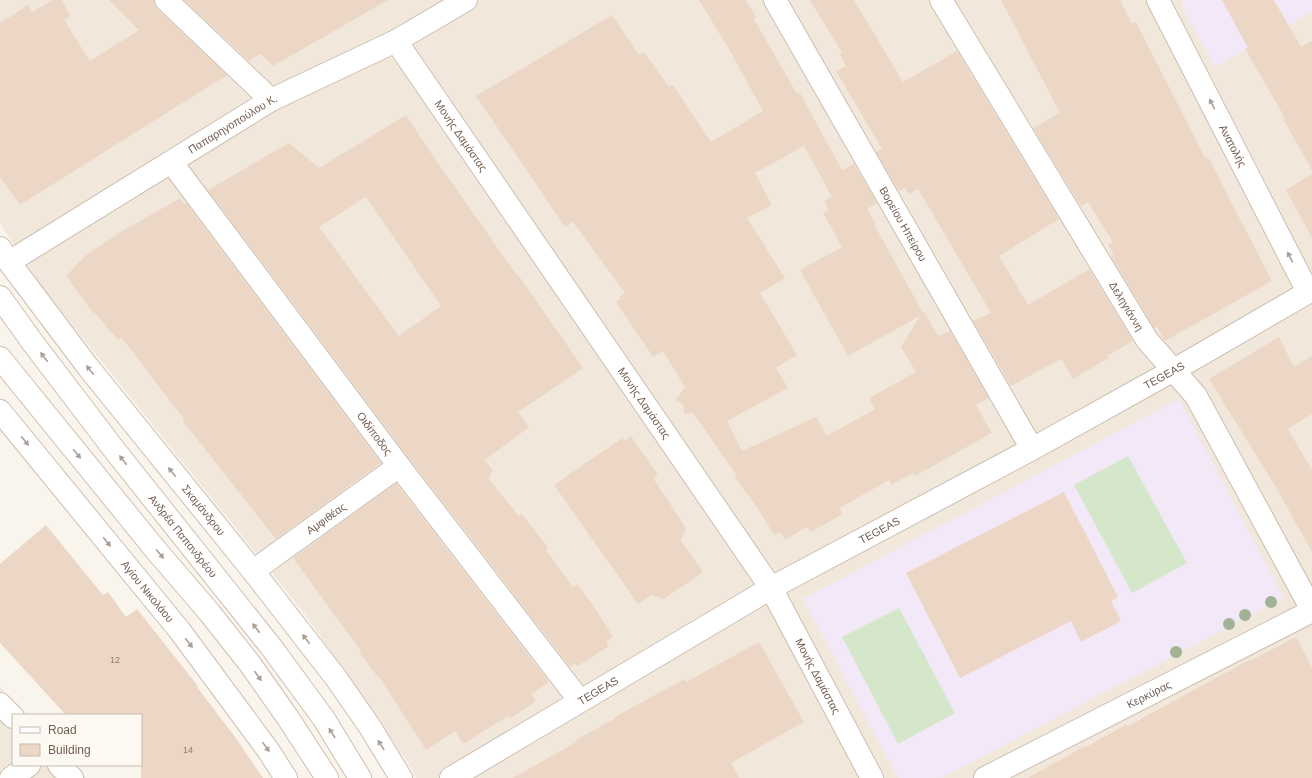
<svg xmlns="http://www.w3.org/2000/svg" width="1312" height="778" font-family="Arial,sans-serif">
<style>
.residential{fill:#f1e8db}
.education{fill:#f2e8f7}
.pitch{fill:#d5e7cb}
.building{fill:#ecd7c7;fill-rule:evenodd}
.lines{fill:none;stroke-linecap:round;stroke-linejoin:round}
.minor-casing{stroke:#ccbeb2;stroke-width:24}
.secondary-casing{stroke:#cebfb0;stroke-width:24}
.minor{stroke:#fff;stroke-width:22}
.secondary{stroke:#fff;stroke-width:22}
.tree{fill:#a2b295}
.oneway{fill:#ab9e97}
.labels{text-anchor:middle;stroke-width:3.5;stroke-linejoin:round;paint-order:stroke}
.number-label{font-size:9px;fill:#917c6e}
.street-label{font-size:11px;fill:#735e51;stroke:#fdf9f2}
</style>
<rect width="100%" height="100%" fill="#faf5ec"/>
<path class="residential" d="M0 0H1312V778H416L410 766 304 613 41 286 0 223Z
M0 686 27 715H13V765H73L86 778H0Z"/>
<path class="education" d="M1183 0H1312V12L1215 67 1183 9Z
M1179 399 1284 598 942 778H898L803 599Z"/>
<path class="pitch" d="M1128 456 1187 563 1132 593 1074 485Z
M899 608 955 713 898 744 842 637Z"/>
<path class="building" d="M52 0H61L71 16 64 20 90 61 139 30 109 0H154V4L157 9 227 75 20 205 0 177V23L28 5 32 12Z
M184 0H388L273 66 260 54 249 61Z
M699 0H746L756 17 754 19 797 94 800 93 842 170 854 164 877 203 867 209 876 224H874L923 313 924 311 938 336 950 331 989 398 976 405 992 433 915 476 913 473 891 485 889 480 840 508 843 514 811 532 807 527 785 540 780 532 774 535 757 507 735 478 737 476 693 413 684 414 683 404 676 400 685 387 663 351 653 357 616 302 621 299 619 297 625 293 573 222 565 227 476 96 612 15 639 55 644 52 669 87 673 85 711 142 763 111 730 51ZM804 146 832 197 824 201 829 210 823 213 842 247 800 270 848 356 920 316 901 347 916 372 869 398 875 409 827 436 816 417 742 451 727 421 788 388 776 368 797 355 760 293 785 278 747 218 772 205 755 173Z
M810 0H854L903 82 957 51 1059 219 999 256 1028 305 1089 269 1133 341 1107 356 1109 358 1073 379 1061 359 1011 386 973 321 991 313 918 189 909 194 905 188 899 191 876 152 882 149 836 71 846 66 840 55 842 53Z
M1001 0H1120L1132 24 1136 22 1205 158 1208 157 1272 281 1165 341 1157 327 1154 328 1111 256 1114 254 1108 245 1113 242 1088 202 1081 206 1033 128 1060 113Z
M1222 0H1274L1301 47 1312 41V170L1283 119 1285 118 1245 49 1248 48Z
M406 115 431 153 518 277 519 276 583 368 518 412 529 427 485 460 493 471 490 473 492 475 488 478 519 516 522 514 548 548 546 550 573 587 577 584 593 605 613 637 606 641 609 646 578 666 575 663 570 667 409 458 208 190 289 143 319 168ZM366 197 441 306 399 336 319 227Z
M1312 174V238L1286 190Z
M180 198 185 204 186 203 381 463 276 539 182 420 184 419 121 337 118 340 94 312 93 313 66 276 85 256 130 226V227Z
M1279 337 1294 367 1312 356V414L1288 429 1312 470V552L1274 484 1209 379Z
M631 436 658 475 653 478 686 528 681 541 703 572 664 599 651 595 638 604 554 485 622 438 624 441Z
M396 483 549 682 531 694 536 701 510 719 508 716 463 744 455 731 426 750 378 675 377 676 359 652 361 651 293 558Z
M1064 492 1118 597 1111 601 1121 621 1081 642 1071 621 960 678 906 573Z
M46 525 103 595 108 592 126 617 137 609 198 686 197 687 235 737 263 778H141V715H66L0 643V564Z
M1296 637 1312 668V778H1028L1085 746 1086 747 1127 724 1128 726 1249 660 1250 661Z
M759 642 804 722 731 763 739 778H513L576 742V740L614 719 613 718 684 679 686 682Z"/>
<g class="lines">
<defs>
<g id="minor">
<path d="M166 0 271 100"/>
<path id="s1" d="M775 0 1032 449"/>
<path id="s2" d="M941 0 1147 340 1196 396 1312 610"/>
<path id="s3" d="M1158 0 1308 292"/>
<path id="s4" d="M396 41 771 588 872 778"/>
<path id="s5" d="M172 163 399 466 580 701"/>
<path id="s6" d="M0 248 9 262 88 367 253 571 336 678 370 727 401 778"/>
<path id="s7" d="M9 262 271 100 396 41 466 0"/>
<path id="s8" d="M0 411 180 631 268 750 286 778"/>
<path id="s9" d="M253 571 399 466"/>
<path d="M0 704 13 717"/>
<path d="M59 765 72 778"/>
<path d="M11 778 29 765"/>
<path id="s10" d="M451 778 771 588 1032 449 1174 370 1312 290"/>
<path id="s11" d="M985 778 1312 611"/>
</g>
<g id="secondary">
<path id="s12" d="M0 297 33 343 116 452 272 648 324 719 360 778"/>
<path d="M0 358 155 549 209 612 250 664 288 718 327 778"/>
</g>
</defs>
<use href="#minor" class="minor-casing"/>
<use href="#secondary" class="secondary-casing"/>
<use href="#minor" class="minor"/>
<use href="#secondary" class="secondary"/>
</g>
<g class="tree">
<circle cx="1271" cy="602" r="6"/>
<circle cx="1245" cy="615" r="6"/>
<circle cx="1229" cy="624" r="6"/>
<circle cx="1176" cy="652" r="6"/>
</g>
<defs><path id="oneway-solid" d="M-6-.8H1V-3.2L6.5 0L1 3.2V.8H-6Z"/></defs>
<g class="oneway">
<use href="#oneway-solid" transform="translate(1212 104) rotate(-117)"/>
<use href="#oneway-solid" transform="translate(1290 257) rotate(-117)"/>
<use href="#oneway-solid" transform="translate(44 357) rotate(-127)"/>
<use href="#oneway-solid" transform="translate(90 370) rotate(-129)"/>
<use href="#oneway-solid" transform="translate(25 441) rotate(51)"/>
<use href="#oneway-solid" transform="translate(77 454) rotate(51)"/>
<use href="#oneway-solid" transform="translate(123 460) rotate(-128)"/>
<use href="#oneway-solid" transform="translate(172 472) rotate(-129)"/>
<use href="#oneway-solid" transform="translate(107 542) rotate(51)"/>
<use href="#oneway-solid" transform="translate(160 554) rotate(50)"/>
<use href="#oneway-solid" transform="translate(256 628) rotate(-128)"/>
<use href="#oneway-solid" transform="translate(306 639) rotate(-128)"/>
<use href="#oneway-solid" transform="translate(189 643) rotate(53)"/>
<use href="#oneway-solid" transform="translate(258 676) rotate(54)"/>
<use href="#oneway-solid" transform="translate(332 733) rotate(-122)"/>
<use href="#oneway-solid" transform="translate(381 745) rotate(-122)"/>
<use href="#oneway-solid" transform="translate(266 747) rotate(55)"/>
</g>
<g class="labels">
<g class="number-label">
<text x="115" y="663">12</text>
<text x="188" y="753">14</text>
</g>
<g class="street-label">
<text dy="4" stroke="none"><textPath href="#s7" startOffset="263">Παπαρηγοπούλου Κ.</textPath></text>
<text dy="4" stroke="none"><textPath href="#s4" startOffset="115">Μονής Δαμάστας</textPath></text>
<text dy="4" stroke="none"><textPath href="#s3" startOffset="164">Ανατολής</textPath></text>
<text dy="4" stroke="none"><textPath href="#s1" startOffset="258">Βορείου Ηπείρου</textPath></text>
<text dy="4" stroke="none"><textPath href="#s2" startOffset="358">Δεληγιάννη</textPath></text>
<text dy="4" stroke="none"><textPath href="#s10" startOffset="819">TEGEAS</textPath></text>
<text dy="4" stroke="none"><textPath href="#s4" startOffset="439">Μονής Δαμάστας</textPath></text>
<text dy="4" stroke="none"><textPath href="#s5" startOffset="338">Οιδίποδος</textPath></text>
<text dy="4" stroke="none"><textPath href="#s6" startOffset="332">Σκαμάνδρου</textPath></text>
<text dy="4" stroke="none"><textPath href="#s9" startOffset="90">Αμφιθέας</textPath></text>
<text dy="4" stroke="none"><textPath href="#s10" startOffset="495">TEGEAS</textPath></text>
<text dy="4" stroke="none"><textPath href="#s12" startOffset="301">Ανδρέα Παπανδρέου</textPath></text>
<text dy="4" stroke="none"><textPath href="#s8" startOffset="233">Αγίου Νικολάου</textPath></text>
<text dy="4" stroke="none"><textPath href="#s4" startOffset="763">Μονής Δαμάστας</textPath></text>
<text dy="4" stroke="none"><textPath href="#s10" startOffset="171">TEGEAS</textPath></text>
<text dy="4" stroke="none"><textPath href="#s11" startOffset="184">Κερκύρας</textPath></text>
</g>
</g>
<rect x="12" y="714" width="130" height="52" fill="#fdf9f2" stroke="#c6bbb2"/>
<rect x="20" y="727" width="20" height="6" fill="#ffffff" stroke="#c6bbb2"/>
<text x="48" y="734" font-size="12" fill="#735e51">Road</text>
<rect x="20" y="744" width="20" height="12" fill="#ecd7c7" stroke="#c6bbb2"/>
<text x="48" y="754" font-size="12" fill="#735e51">Building</text>
</svg>
